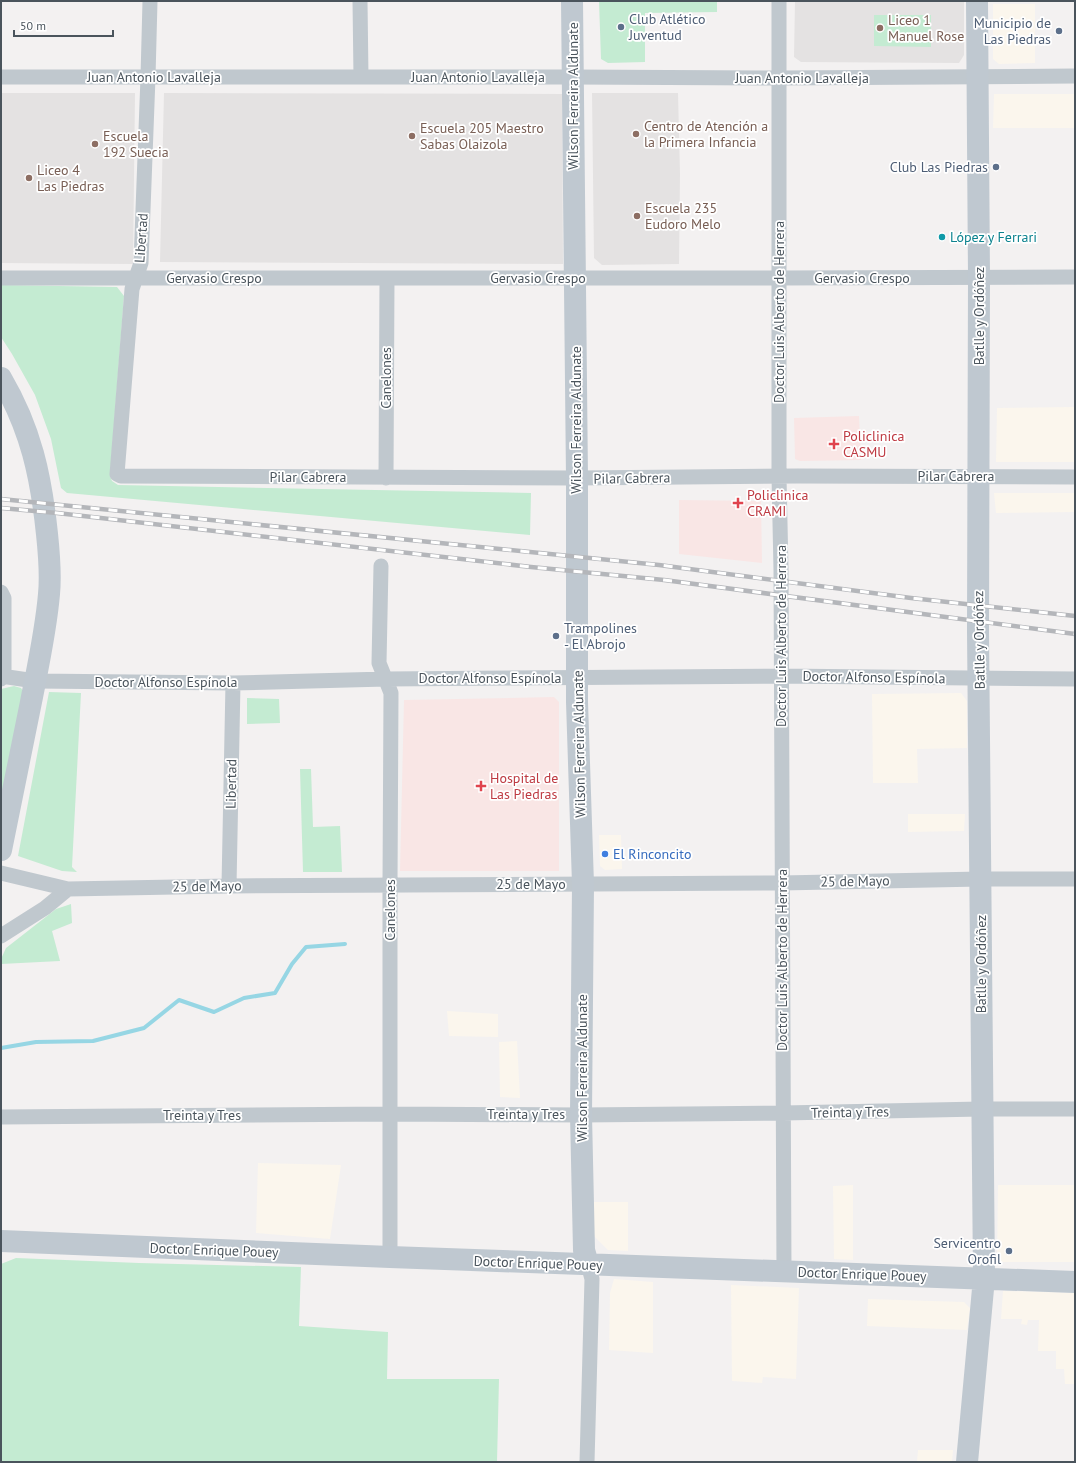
<svg xmlns="http://www.w3.org/2000/svg" width="1076" height="1463" font-family="'PT Sans',sans-serif">
<style>
.commercial{fill:#fbf6ed}
.education{fill:#e4e2e2}
.medical{fill:#f9e6e5}
.green{fill:#c4ebd2}
.lines{fill:none;stroke-linecap:round;stroke-linejoin:round}
.stream{stroke:#96d6e4;stroke-width:4}
.street{stroke:#c0c8ce;stroke-width:15}
.secondary{stroke:#bfc8d0;stroke-width:22}
.rail-casing{stroke:#b4b6ba;stroke-width:4.5}
.rail{stroke:#fff;stroke-width:3;stroke-dasharray:9;stroke-linecap:butt}
.service-dot{fill:#5c6f8a;stroke:#fff;stroke-width:1.5}
.education-dot{fill:#8d6e63;stroke:#fff;stroke-width:1.5}
.culture-dot{fill:#0f9aa8;stroke:#fff;stroke-width:1.5}
.health-dot{fill:#e0444e;stroke:#fff;stroke-width:1.5}
.shop-dot{fill:#3f7fe0;stroke:#fff;stroke-width:1.5}
.labels{text-anchor:middle;stroke-width:3.5;stroke-linejoin:round;paint-order:stroke}
.service-label{font-size:14px;fill:#4e5e75;stroke:#fff;text-anchor:end}
.education-label{font-size:14px;fill:#785e54;stroke:#fff;text-anchor:start}
.street-label{font-size:14px;fill:#4a545c;stroke:#fff}
.culture-label{font-size:14px;fill:#0d838f;stroke:#fff;text-anchor:start}
.health-label{font-size:14px;fill:#be3a42;stroke:#fff;text-anchor:start}
.shop-label{font-size:14px;fill:#366cbe;stroke:#fff;text-anchor:start}
</style>
<rect width="100%" height="100%" fill="#f3f1f1"/>
<path class="commercial" d="M993 4H1035V63L999 64 993 59Z
M994 94H1075V128H993Z
M1075 407V462H996L997 408Z
M994 493H1075V512L996 513Z
M961 693 967 701V748L917 749 918 783H873L872 694Z
M908 814H965L964 831 908 832Z
M599 835H621L622 869 605 870 600 866Z
M447 1011 498 1014V1037L449 1036Z
M517 1041 520 1098 500 1097 499 1042Z
M258 1163 341 1165 330 1239 256 1233Z
M853 1185V1260L834 1259 833 1186Z
M998 1185H1075V1262H997Z
M594 1202H628V1251L608 1250 594 1236Z
M614 1279 653 1282V1353L609 1350 610 1293Z
M731 1285 799 1288 796 1379 763 1377 762 1383 732 1381Z
M1003 1291 1075 1293V1384H1065L1064 1369H1056V1351H1038L1039 1320H1028L1027 1325 1021 1324 1022 1319H1001Z
M868 1299 964 1302 970 1308 967 1330 867 1326Z
M918 1450H953L952 1462H917Z"/>
<path class="education" d="M795 1H964V55L959 63 801 62 794 57Z
M1 93H135L133 264 1 263Z
M164 93 562 94 563 264 160 262Z
M592 93H678L680 174 679 264 602 265 594 258Z"/>
<path class="medical" d="M859 416 861 460 800 461 795 459 794 418Z
M679 500 761 501 762 563 679 554Z
M554 697 559 702V871H400L404 700Z"/>
<path class="green" d="M599 1H717V12L645 13V62L608 63 601 59Z
M874 15H931V47L874 46Z
M1 285 117 287 124 296 110 476 112 481 118 485 531 493 530 535 67 493 61 488 51 439 35 395 12 354 1 337Z
M14 686 21 688 23 691 1 826V689Z
M49 692 81 693 72 867 77 872 62 871 18 856Z
M247 698 279 699 280 723 247 724Z
M300 769H311L313 827 340 826 342 872H303Z
M71 904 72 923 52 931 60 961 1 964V959L6 948 56 909Z
M16 1258 139 1263 301 1267 299 1326 388 1332 387 1379H499L497 1462H1V1264Z"/>
<g class="lines">
<path class="stream" d="M1 1048 36 1042 93 1041 144 1028 179 1000 214 1012 244 998 275 993 292 964 306 947 345 944"/>
<path class="street" d="M150 1 148 77 141 263 132 289 117 474 121 476 577 478 798 476 1075 477
M360 1 361 77
M779 1V476L781 570 784 1272
M1 77H572L780 78 1075 76
M1 278H779L1075 277
M386 478 387 278
M381 566 379 663 391 693 390 884V1257
M1 592 4 598V676L1 679
M1 676 35 681 233 683 386 679 781 676 1075 679
M1 873 68 889 229 886 781 883 981 879H1075
M229 886 233 683
M1 936 45 908 68 889
M1 1117 389 1114 581 1115 783 1113 981 1109H1075
M587 1462 592 1279 588 1264"/>
<path class="secondary" d="M572 1 577 478V702L583 884 581 1115 584 1250 588 1264
M1 378C31 429 41 476 47 534 49 553 51 574 49 594 46 630 38 666 31 702 21 751 11 801 1 850
M1 1241 390 1257 1075 1282
M967 1462 984 1278 978 631 979 278 977 1"/>
<defs>
<path id="rail" d="M1 499 659 565 911 598 1075 616
M1 508 57 513 531 567 664 580 1075 634"/>
</defs>
<use href="#rail" class="rail-casing"/>
<use href="#rail" class="rail"/>
</g>
<g class="service-dot">
<circle cx="621" cy="27" r="4"/>
<circle cx="1059" cy="31" r="4"/>
<circle cx="996" cy="167" r="4"/>
<circle cx="556" cy="636" r="4"/>
<circle cx="1009" cy="1251" r="4"/>
</g>
<g class="education-dot">
<circle cx="880" cy="28" r="4"/>
<circle cx="636" cy="134" r="4"/>
<circle cx="412" cy="136" r="4"/>
<circle cx="95" cy="144" r="4"/>
<circle cx="29" cy="178" r="4"/>
<circle cx="637" cy="216" r="4"/>
</g>
<circle class="culture-dot" cx="942" cy="237" r="4"/>
<g class="health-dot">
<path d="M832 438h4v4h4v4h-4v4h-4v-4h-4v-4h4z"/>
<path d="M736 497h4v4h4v4h-4v4h-4v-4h-4v-4h4z"/>
<path d="M479 780h4v4h4v4h-4v4h-4v-4h-4v-4h4z"/>
</g>
<circle class="shop-dot" cx="605" cy="854" r="4"/>
<g class="labels">
<g class="service-label">
<text x="629" y="24" text-anchor="start">Club Atlético<tspan x="629" dy="16">Juventud</tspan></text>
<text x="1051" y="28">Municipio de<tspan x="1051" dy="16">Las Piedras</tspan></text>
<text x="988" y="172">Club Las Piedras</text>
<text x="564" y="633" text-anchor="start">Trampolines<tspan x="564" dy="16">- El Abrojo</tspan></text>
<text x="1001" y="1248">Servicentro<tspan x="1001" dy="16">Orofil</tspan></text>
</g>
<g class="education-label">
<text x="888" y="25">Liceo 1<tspan x="888" dy="16">Manuel Rose</tspan></text>
<text x="644" y="131">Centro de Atención a<tspan x="644" dy="16">la Primera Infancia</tspan></text>
<text x="420" y="133">Escuela 205 Maestro<tspan x="420" dy="16">Sabas Olaizola</tspan></text>
<text x="103" y="141">Escuela<tspan x="103" dy="16">192 Suecia</tspan></text>
<text x="37" y="175">Liceo 4<tspan x="37" dy="16">Las Piedras</tspan></text>
<text x="645" y="213">Escuela 235<tspan x="645" dy="16">Eudoro Melo</tspan></text>
</g>
<g class="street-label">
<text x="154" y="82">Juan Antonio Lavalleja</text>
<text x="478" y="82">Juan Antonio Lavalleja</text>
<text x="802" y="83">Juan Antonio Lavalleja</text>
<text transform="translate(573 96) rotate(-90)" y="5">Wilson Ferreira Aldunate</text>
<text transform="translate(141 238) rotate(-86)" y="5">Libertad</text>
<text x="214" y="283">Gervasio Crespo</text>
<text x="538" y="283">Gervasio Crespo</text>
<text x="862" y="283">Gervasio Crespo</text>
<text transform="translate(779 312) rotate(-90)" y="5">Doctor Luis Alberto de Herrera</text>
<text transform="translate(979 316) rotate(-90)" y="5">Batlle y Ordóñez</text>
<text transform="translate(386 378) rotate(-90)" y="5">Canelones</text>
<text transform="translate(576 420) rotate(-90)" y="5">Wilson Ferreira Aldunate</text>
<text x="956" y="481">Pilar Cabrera</text>
<text x="308" y="482">Pilar Cabrera</text>
<text transform="translate(632 478) rotate(-1)" y="5">Pilar Cabrera</text>
<text transform="translate(781 636) rotate(-90)" y="5">Doctor Luis Alberto de Herrera</text>
<text transform="translate(979 640) rotate(-91)" y="5">Batlle y Ordóñez</text>
<text transform="translate(874 677) rotate(1)" y="5">Doctor Alfonso Espínola</text>
<text x="490" y="683">Doctor Alfonso Espínola</text>
<text x="166" y="687">Doctor Alfonso Espínola</text>
<text transform="translate(579 744) rotate(-91)" y="5">Wilson Ferreira Aldunate</text>
<text transform="translate(231 784) rotate(-89)" y="5">Libertad</text>
<text transform="translate(855 881) rotate(-1)" y="5">25 de Mayo</text>
<text x="531" y="889">25 de Mayo</text>
<text transform="translate(207 886) rotate(-1)" y="5">25 de Mayo</text>
<text transform="translate(390 910) rotate(-90)" y="5">Canelones</text>
<text transform="translate(782 960) rotate(-90)" y="5">Doctor Luis Alberto de Herrera</text>
<text transform="translate(981 964) rotate(-90)" y="5">Batlle y Ordóñez</text>
<text transform="translate(582 1068) rotate(-90)" y="5">Wilson Ferreira Aldunate</text>
<text transform="translate(850 1112) rotate(-1)" y="5">Treinta y Tres</text>
<text x="526" y="1119">Treinta y Tres</text>
<text x="202" y="1120">Treinta y Tres</text>
<text transform="translate(214 1250) rotate(2)" y="5">Doctor Enrique Pouey</text>
<text transform="translate(538 1263) rotate(2)" y="5">Doctor Enrique Pouey</text>
<text transform="translate(862 1274) rotate(2)" y="5">Doctor Enrique Pouey</text>
</g>
<g class="culture-label">
<text x="950" y="242">López y Ferrari</text>
</g>
<g class="health-label">
<text x="843" y="441">Policlinica<tspan x="843" dy="16">CASMU</tspan></text>
<text x="747" y="500">Policlinica<tspan x="747" dy="16">CRAMI</tspan></text>
<text x="490" y="783">Hospital de<tspan x="490" dy="16">Las Piedras</tspan></text>
</g>
<g class="shop-label">
<text x="613" y="859">El Rinconcito</text>
</g>
</g>
<rect width="1076" height="1463" fill="none" stroke="#4a545c" stroke-width="4"/>
<path d="M14 30v6h99v-6" fill="none" stroke="#4a545c" stroke-width="2"/>
<text x="20" y="30" font-size="12" fill="#4a545c" stroke="#ffffff" stroke-width="3" paint-order="stroke">50 m</text>
</svg>
